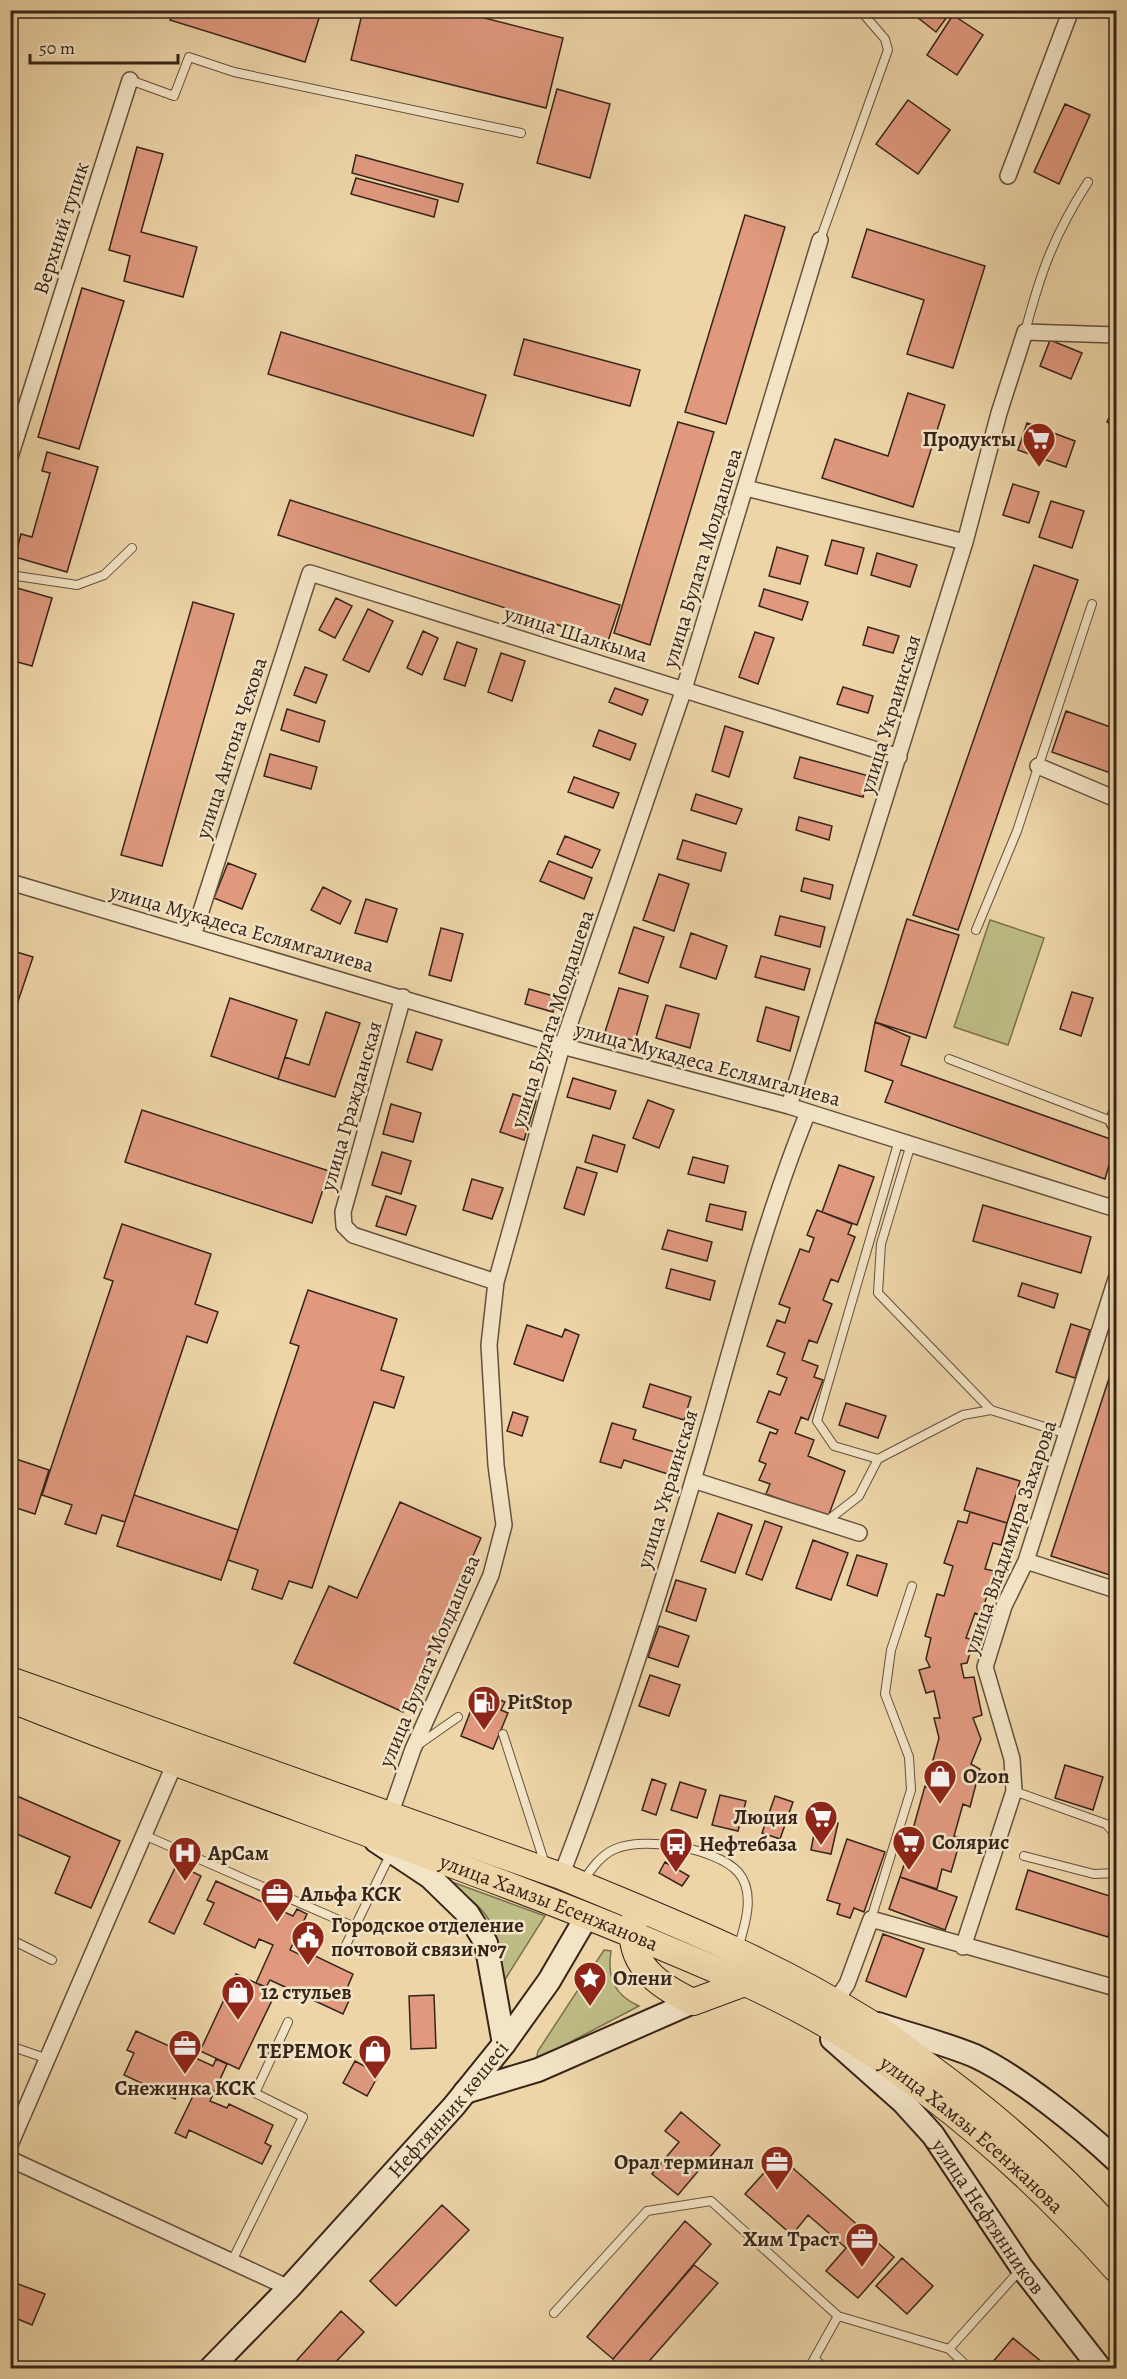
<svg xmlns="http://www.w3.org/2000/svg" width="1127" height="2379" font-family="Alegreya,serif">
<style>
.green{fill:#bdbc84;stroke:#7a704e;stroke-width:1.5}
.building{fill:#e0997f;stroke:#372419;stroke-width:1.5}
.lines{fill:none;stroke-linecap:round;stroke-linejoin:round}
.lane-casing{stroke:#64503d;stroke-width:10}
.street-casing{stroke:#64503d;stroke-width:18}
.secondary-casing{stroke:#372419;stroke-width:26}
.primary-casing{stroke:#372419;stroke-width:28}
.lane{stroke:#f3e4c6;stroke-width:8}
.street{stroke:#f3e4c6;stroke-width:15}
.secondary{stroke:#f3e4c6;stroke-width:22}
.primary{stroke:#edd5a8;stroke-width:26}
.labels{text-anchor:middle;stroke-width:5;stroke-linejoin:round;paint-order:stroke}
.street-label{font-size:21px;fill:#372419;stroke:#f3e4c6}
.poi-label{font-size:21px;font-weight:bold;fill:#372419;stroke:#f3e4c6;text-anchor:start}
</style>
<rect width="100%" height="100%" fill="#edd5a8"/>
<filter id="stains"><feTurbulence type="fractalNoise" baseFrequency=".00333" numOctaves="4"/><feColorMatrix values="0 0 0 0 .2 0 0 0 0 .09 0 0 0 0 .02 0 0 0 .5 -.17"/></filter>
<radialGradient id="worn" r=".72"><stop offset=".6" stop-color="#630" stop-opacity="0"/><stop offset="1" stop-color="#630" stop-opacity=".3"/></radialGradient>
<path class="green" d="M990 920 1044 938 1008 1045 954 1027Z
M455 1883 545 1916 504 1981C498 1936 497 1915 457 1890Z
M604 1950 611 1951C607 1978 614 1995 639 2006L536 2060 538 2051Z"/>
<path class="building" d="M173 10H306L320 15 305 62 170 20Z
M363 10H453L563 38 546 108 351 60Z
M908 10H952L936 32Z
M953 15 983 35 957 75 927 55Z
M557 89 610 104 590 178 537 163Z
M908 100 950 130 918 174 876 144Z
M1065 104 1090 115 1059 184 1034 172Z
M137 147 163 154 141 232 197 247 183 297 124 281 130 256 109 250Z
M356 155 463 184 458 202 352 173Z
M356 178 438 200 434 217 351 194Z
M745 215 785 227 726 424 685 412Z
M1116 228V241L1110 237Z
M867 229 985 266 953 368 907 354 924 300 852 277Z
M82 288 124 301 79 449 38 437Z
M281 332 486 395 473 436 268 374Z
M524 339 640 370 630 406 514 375Z
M1050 340 1082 353 1071 379 1040 366Z
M908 393 945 405 913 507 822 478 835 439 888 456Z
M1116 404V427L1107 422Z
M678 422 714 432 650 645 614 633Z
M1027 423 1075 441 1066 467 1018 450Z
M47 452 98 467 67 572 15 557 21 534 32 537 50 473 42 471Z
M1013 484 1039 492 1029 523 1003 515Z
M290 500 620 605 608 641 278 535Z
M1051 501 1084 511 1072 548 1039 537Z
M832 540 864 548 857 574 825 565Z
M777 547 808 556 800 584 769 576Z
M877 553 917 565 910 587 871 575Z
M1034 565 1078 580 958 930 913 915Z
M10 586 52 598 32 666 10 660Z
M764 589 808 602 802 620 759 606Z
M336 598 352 606 335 638 319 630Z
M193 602 234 614 162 866 121 855Z
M368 609 393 621 369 672 343 660Z
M868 627 899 636 893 653 863 645Z
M423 631 438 638 422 675 407 668Z
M755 632 774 638 758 684 739 677Z
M457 642 477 649 465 686 444 679Z
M501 653 525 661 512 701 488 692Z
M305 667 327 675 316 703 294 695Z
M843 687 873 696 868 713 837 704Z
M615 688 648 700 642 715 609 702Z
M287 709 325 721 319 742 281 730Z
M1066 711 1116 729V775L1052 752Z
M725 726 743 732 729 777 712 771Z
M599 730 636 744 630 760 593 746Z
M270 754 317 767 311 789 264 776Z
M800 757 869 776 863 797 794 778Z
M574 777 619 793 613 808 568 792Z
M696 794 742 809 736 824 691 810Z
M799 817 832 826 829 840 796 830Z
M565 836 600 850 592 868 557 854Z
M683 840 726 853 721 871 677 859Z
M549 861 592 878 584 899 540 881Z
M228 863 256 874 242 909 214 898Z
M659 874 689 884 674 931 643 920Z
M804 878 833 885 830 899 801 891Z
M323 887 351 901 340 924 311 910Z
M366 899 397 909 387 942 355 933Z
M780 916 825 927 820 947 775 935Z
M907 919 959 935 926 1038 875 1022Z
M634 927 664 937 648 983 619 973Z
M441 928 463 934 451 981 429 975Z
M691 933 727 946 716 979 680 967Z
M10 950 33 957 10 1025Z
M761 956 810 969 804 990 755 977Z
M619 988 648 996 635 1041 605 1032Z
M529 989 557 997 553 1012 525 1004Z
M1072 992 1093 998 1081 1036 1060 1029Z
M230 998 297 1020 278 1079 211 1056Z
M666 1005 699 1014 690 1048 656 1038Z
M766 1007 799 1017 790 1051 757 1041Z
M326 1012 360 1023 335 1097 278 1079 285 1057 309 1065Z
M875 1022 910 1037 901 1065 1116 1141 1105 1179 885 1102 893 1081 865 1071Z
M416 1032 442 1040 432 1070 407 1062Z
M573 1078 616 1091 610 1109 567 1097Z
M513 1094 536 1101 524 1140 500 1132Z
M648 1100 674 1110 659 1148 633 1138Z
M391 1104 421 1113 413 1142 383 1134Z
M142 1110 329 1171 312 1223 125 1162Z
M593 1135 625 1145 617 1172 585 1162Z
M382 1152 411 1161 401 1194 372 1185Z
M693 1157 728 1166 724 1183 688 1174Z
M839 1165 874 1177 857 1225 822 1212Z
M577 1167 597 1173 584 1215 564 1208Z
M472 1179 503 1188 492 1219 463 1210Z
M386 1196 416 1206 406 1235 376 1226Z
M710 1204 746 1212 742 1230 706 1221Z
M983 1205 1091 1237 1081 1273 973 1241Z
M817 1210 852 1224 848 1234 855 1237 838 1282 831 1279 823 1300 832 1304 817 1343 809 1340 802 1360 818 1366 814 1377 823 1380 808 1420 801 1417 795 1433 814 1440 808 1456 845 1471 828 1517 766 1494 770 1484 759 1480 766 1464 759 1461 770 1432 776 1434 778 1430 757 1422 769 1391 780 1395 787 1378 777 1374 785 1353 767 1346 777 1320 785 1323 790 1308 779 1304 800 1249 809 1252 814 1238 807 1235Z
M122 1224 211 1254 195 1304 218 1312 207 1343 187 1336 125 1522 102 1515 96 1534 65 1524 72 1505 42 1495 113 1281 104 1278Z
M668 1230 712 1242 707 1261 662 1249Z
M671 1269 715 1281 710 1300 666 1288Z
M1022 1283 1058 1294 1054 1308 1018 1296Z
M308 1290 397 1319 381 1370 404 1377 394 1408 374 1402 312 1588 289 1581 282 1599 252 1589 258 1570 228 1560 299 1346 290 1343Z
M1071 1324 1090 1330 1075 1378 1056 1372Z
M527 1325 562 1337 565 1329 579 1335 563 1381 514 1364Z
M1116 1357V1577L1051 1556Z
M650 1384 691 1397 684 1420 643 1407Z
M846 1403 886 1416 878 1438 839 1425Z
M513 1412 528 1417 522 1436 507 1431Z
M612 1423 636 1430 633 1439 678 1453 671 1475 624 1460 621 1468 600 1462Z
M10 1457 49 1470 35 1514 10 1506Z
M977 1468 1020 1481 1007 1523 964 1510Z
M134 1495 238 1530 221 1580 117 1546Z
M400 1502 481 1538 403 1712 294 1663 329 1586 357 1598Z
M970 1512 1007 1523 1001 1545 993 1543 985 1569 994 1571 981 1616 975 1613 966 1638 974 1640 967 1663 961 1664 964 1678 974 1677 982 1715 973 1718 981 1739 971 1764 980 1769 970 1807 963 1804 954 1836 961 1838 951 1872 942 1869 937 1889 900 1877 908 1853 914 1855 920 1832 913 1829 925 1786 932 1789 940 1773V1763L933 1760 939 1738 934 1718H940L934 1691 926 1693 919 1670 930 1667 926 1659 931 1638 925 1636 937 1594 944 1596 953 1566 944 1563 958 1521 967 1523Z
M718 1513 752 1525 735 1573 701 1561Z
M765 1521 782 1527 762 1580 746 1574Z
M813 1540 848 1553 831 1600 796 1588Z
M857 1555 887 1564 877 1596 847 1585Z
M676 1580 706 1589 696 1621 666 1611Z
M659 1626 689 1636 678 1667 648 1657Z
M650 1675 680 1685 669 1716 639 1706Z
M485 1694 505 1702 501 1710 508 1713 493 1749 461 1736 474 1702 481 1705Z
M1065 1765 1103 1777 1093 1810 1055 1798Z
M652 1779 666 1784 656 1815 642 1810Z
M680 1782 706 1790 697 1818 671 1810Z
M10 1793 120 1841 91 1908 55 1893 70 1857 10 1831Z
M720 1795 746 1801 738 1831 712 1825Z
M775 1796 793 1802 780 1839 762 1833Z
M817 1818 838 1823 831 1854 811 1850Z
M847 1839 885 1852 864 1912 854 1908 850 1918 837 1914 840 1904 827 1900Z
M665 1862 689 1876 682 1886 659 1873Z
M177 1864 201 1876 174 1934 149 1922Z
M1028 1870 1116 1898V1921L1113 1920 1108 1937 1016 1909Z
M900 1877 957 1897 945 1930 889 1909Z
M216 1881 293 1916 297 1909 307 1914 290 1950 307 1958 309 1953 353 1974 345 1993 351 1996 343 2014 270 1980 266 1987 256 1983 273 1945 259 1939 255 1948 204 1924 214 1903 207 1900Z
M883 1934 924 1949 906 1997 866 1981Z
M236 1974 276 1992 239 2069 200 2051Z
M434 1995 436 2048 411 2049 409 1996Z
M136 2031 213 2066 216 2059 227 2064 210 2101 227 2108 229 2104 273 2125 265 2143 271 2146 262 2164 189 2130 186 2138 175 2133 193 2096 179 2090 175 2099 124 2075 134 2053 127 2050Z
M355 2061 379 2074 367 2096 343 2083Z
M681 2112 720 2145 678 2195 652 2174 679 2142 665 2131Z
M779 2156 894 2257 858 2298 826 2271 846 2248 808 2215 792 2235 745 2194Z
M442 2205 469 2230 396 2306 370 2281Z
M685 2221 711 2244 613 2359 587 2337Z
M902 2258 933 2286 907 2314 876 2286Z
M694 2265 718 2283 643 2368H616L613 2359Z
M10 2281 45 2294 32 2325 13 2317 10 2322Z
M341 2311 364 2332 330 2368H290Z
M1013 2338 1049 2368H997L991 2364Z"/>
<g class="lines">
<defs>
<path id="lane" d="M130 80 174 96 189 57 234 72 521 133
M820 240 888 50 885 39 860 10
M1025 332C1041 271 1054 235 1088 182
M10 575 77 585 104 575 132 548
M976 930 1017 831 1092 604
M949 1059 1114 1122
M899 1140 817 1421 834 1446 878 1459 963 1415 991 1410
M911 1144 881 1244 878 1293 991 1410 1067 1434
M827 1521 859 1496 878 1459
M503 1734 545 1864
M418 1745 458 1717
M1014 1791 1106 1824 1116 1835
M144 1835 355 1927
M1024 1856 1094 1874 1116 1873
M583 1881C592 1868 601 1855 615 1849 644 1836 716 1848 738 1872 756 1892 745 1926 738 1948
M871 1919 911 1790 909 1757 885 1694 891 1650 912 1586
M10 1939 52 1960
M343 1951 390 1855
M10 2046 48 2059
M232 2261 303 2117 255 2093 288 2022
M554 2313 647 2211 711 2201 838 2316 949 2349 1021 2269
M949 2349 969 2368
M814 2359 826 2368
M809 2368 838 2316"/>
<path id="street" d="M1008 176 1071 10
M10 457 130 80
M746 488 965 542
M1038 766 1116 799
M10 882 562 1046 789 1106 1116 1209
M193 936 310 573 899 757
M403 997 343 1212 344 1226 353 1235 496 1282
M789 1106 965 542 999 413 1025 332 1116 335
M1116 1115 1114 1122 1116 1125
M693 1480 859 1533
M1026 1561 1116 1590
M390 1815 413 1749 491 1575 504 1525 496 1465 489 1345 496 1282 562 1046 684 689 820 240
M561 1876C615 1737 660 1593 702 1450 735 1336 764 1221 808 1112
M963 1947 1014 1791 1012 1759 985 1667 1004 1606 1026 1561 1116 1279
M835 2002 847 1984 871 1919 1116 1988
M10 2145 178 1756
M10 2159 289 2288"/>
<g id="secondary">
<path d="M376 1841 430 1877 468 1914 486 1943 504 2044"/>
<path d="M878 2024C910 2035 944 2043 975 2056 1018 2076 1081 2127 1116 2160"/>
<path id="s1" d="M832 2039 903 2102 933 2135 1022 2268 1100 2368"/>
<path d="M465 2092 538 2070 693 2002"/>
<path id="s2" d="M211 2368 289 2288 454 2106 504 2044 549 1981 587 1916"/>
</g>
<g id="primary">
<path d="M10 1680 561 1876C664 1919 770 1960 865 2020 885 2032 904 2048 924 2063 994 2114 1058 2169 1116 2235"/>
<path id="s3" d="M10 1699C161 1760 315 1813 467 1870 534 1895 601 1921 667 1949 722 1972 776 1995 827 2025 936 2090 1032 2175 1116 2269"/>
<path d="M634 1921C626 1964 659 1986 693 2002L747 1982"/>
</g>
</defs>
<use href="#lane" class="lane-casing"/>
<use href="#street" class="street-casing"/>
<use href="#secondary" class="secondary-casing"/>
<use href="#primary" class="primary-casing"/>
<use href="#lane" class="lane"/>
<use href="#street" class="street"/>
<use href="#secondary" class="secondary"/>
<use href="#primary" class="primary"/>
</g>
<defs>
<symbol id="supermarket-pin" viewBox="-11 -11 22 30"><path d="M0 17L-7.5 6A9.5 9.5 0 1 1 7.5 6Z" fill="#8f2418" stroke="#f3e4c6"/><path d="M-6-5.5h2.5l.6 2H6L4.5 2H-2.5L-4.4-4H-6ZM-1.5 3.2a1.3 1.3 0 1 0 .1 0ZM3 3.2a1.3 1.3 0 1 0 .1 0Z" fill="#fff"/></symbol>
<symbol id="fuel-pin" viewBox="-11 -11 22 30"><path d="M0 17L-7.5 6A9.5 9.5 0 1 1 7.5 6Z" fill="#8f2418" stroke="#f3e4c6"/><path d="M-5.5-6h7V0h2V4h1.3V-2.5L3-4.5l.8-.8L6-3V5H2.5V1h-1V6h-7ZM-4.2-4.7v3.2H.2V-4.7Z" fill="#fff"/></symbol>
<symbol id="shop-pin" viewBox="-11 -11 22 30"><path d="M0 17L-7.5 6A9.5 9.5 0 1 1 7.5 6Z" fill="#8f2418" stroke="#f3e4c6"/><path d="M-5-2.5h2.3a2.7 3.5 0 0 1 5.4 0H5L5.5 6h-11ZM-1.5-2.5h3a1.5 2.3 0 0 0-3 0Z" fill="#fff"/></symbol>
<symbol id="bus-pin" viewBox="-11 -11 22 30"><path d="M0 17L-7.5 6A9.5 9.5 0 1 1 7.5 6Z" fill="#8f2418" stroke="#f3e4c6"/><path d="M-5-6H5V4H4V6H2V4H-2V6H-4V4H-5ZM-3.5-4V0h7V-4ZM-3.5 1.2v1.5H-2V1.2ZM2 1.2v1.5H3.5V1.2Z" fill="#fff"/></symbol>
<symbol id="hospital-pin" viewBox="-11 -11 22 30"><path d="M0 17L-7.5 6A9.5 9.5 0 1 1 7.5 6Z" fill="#8f2418" stroke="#f3e4c6"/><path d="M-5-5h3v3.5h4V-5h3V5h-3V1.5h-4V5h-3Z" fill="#fff"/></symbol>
<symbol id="office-pin" viewBox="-11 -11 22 30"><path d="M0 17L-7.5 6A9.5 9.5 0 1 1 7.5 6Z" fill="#8f2418" stroke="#f3e4c6"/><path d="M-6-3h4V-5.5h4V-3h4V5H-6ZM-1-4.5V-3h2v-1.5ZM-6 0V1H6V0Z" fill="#fff"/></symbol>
<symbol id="civic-pin" viewBox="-11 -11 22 30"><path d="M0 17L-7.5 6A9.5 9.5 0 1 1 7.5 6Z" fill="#8f2418" stroke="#f3e4c6"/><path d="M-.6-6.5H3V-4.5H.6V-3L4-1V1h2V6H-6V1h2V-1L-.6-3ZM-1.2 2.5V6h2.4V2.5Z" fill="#fff"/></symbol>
<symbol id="sight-pin" viewBox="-11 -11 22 30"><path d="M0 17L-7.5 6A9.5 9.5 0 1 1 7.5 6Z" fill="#8f2418" stroke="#f3e4c6"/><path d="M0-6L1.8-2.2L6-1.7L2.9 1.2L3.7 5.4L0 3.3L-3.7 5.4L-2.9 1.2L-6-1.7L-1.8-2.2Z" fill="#fff"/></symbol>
</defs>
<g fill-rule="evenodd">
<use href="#supermarket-pin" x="1020" y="420" width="38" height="52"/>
<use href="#fuel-pin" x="465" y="1683" width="38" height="52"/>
<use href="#shop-pin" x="921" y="1757" width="38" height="52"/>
<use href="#supermarket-pin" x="802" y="1798" width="38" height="52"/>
<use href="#supermarket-pin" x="890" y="1823" width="38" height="52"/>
<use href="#bus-pin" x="657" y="1825" width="38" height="52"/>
<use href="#hospital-pin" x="166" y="1834" width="38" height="52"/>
<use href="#office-pin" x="258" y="1875" width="38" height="52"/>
<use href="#civic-pin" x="289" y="1918" width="38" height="52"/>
<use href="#sight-pin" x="571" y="1959" width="38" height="52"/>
<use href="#shop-pin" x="219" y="1973" width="38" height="52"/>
<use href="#office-pin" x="166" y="2027" width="38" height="52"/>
<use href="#shop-pin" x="356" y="2032" width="38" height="52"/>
<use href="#office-pin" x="758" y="2143" width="38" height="52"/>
<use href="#office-pin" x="843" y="2220" width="38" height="52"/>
</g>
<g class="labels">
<g class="street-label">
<text transform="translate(61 228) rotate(-72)" y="7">Верхний тупик</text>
<text transform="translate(702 558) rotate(-73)" y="7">улица Булата Молдашева</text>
<text transform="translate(576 634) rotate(17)" y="7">улица Шалкыма</text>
<text transform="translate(890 714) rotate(-73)" y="7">улица Украинская</text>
<text transform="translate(231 748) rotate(-72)" y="7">улица Антона Чехова</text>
<text transform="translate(242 928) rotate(16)" y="7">улица Мукадеса Еслямгалиева</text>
<text transform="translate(552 1019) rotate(-72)" y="7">улица Булата Молдашева</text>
<text transform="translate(708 1064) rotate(15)" y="7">улица Мукадеса Еслямгалиева</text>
<text transform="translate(351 1106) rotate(-74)" y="7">улица Гражданская</text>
<text transform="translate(667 1489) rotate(-73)" y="7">улица Украинская</text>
<text transform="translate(1010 1537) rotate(-71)" y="7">улица Владимира Захарова</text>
<text transform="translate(429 1661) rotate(-67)" y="7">улица Булата Молдашева</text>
<text dy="7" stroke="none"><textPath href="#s3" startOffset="576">улица Хамзы Есенжанова</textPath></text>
<text dy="7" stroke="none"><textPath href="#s2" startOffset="351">Нефтянник көшесі</textPath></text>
<text dy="7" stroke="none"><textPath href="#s3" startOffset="1062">улица Хамзы Есенжанова</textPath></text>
<text dy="7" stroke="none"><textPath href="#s1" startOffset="238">улица Нефтянников</textPath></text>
</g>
<g class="poi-label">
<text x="1016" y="446" text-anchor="end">Продукты</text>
<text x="507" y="1709">PitStop</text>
<text x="963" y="1783">Ozon</text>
<text x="798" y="1824" text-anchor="end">Люция</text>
<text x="932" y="1849">Солярис</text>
<text x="699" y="1851">Нефтебаза</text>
<text x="208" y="1860">АрСам</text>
<text x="300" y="1901">Альфа КСК</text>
<text x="331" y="1932">Городское отделение<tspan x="331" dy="24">почтовой связи №7</tspan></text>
<text x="613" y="1985">Олени</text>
<text x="261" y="1999">12 стульев</text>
<text x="352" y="2058" text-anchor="end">ТЕРЕМОК</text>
<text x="185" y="2095" text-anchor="middle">Снежинка КСК</text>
<text x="754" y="2169" text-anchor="end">Орал терминал</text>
<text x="839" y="2246" text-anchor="end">Хим Траст</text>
</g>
</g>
<rect width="1127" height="2379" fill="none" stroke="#edd5a8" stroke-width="36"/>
<rect x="12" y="12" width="1103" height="2355" fill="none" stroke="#372419" stroke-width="3"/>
<rect x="18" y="18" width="1091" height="2343" fill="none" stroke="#372419" stroke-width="1.5"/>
<path d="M30 54v9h148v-9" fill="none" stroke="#372419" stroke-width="3"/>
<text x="39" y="54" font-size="18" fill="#372419" stroke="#f3e4c6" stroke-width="4.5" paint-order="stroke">50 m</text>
<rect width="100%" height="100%" filter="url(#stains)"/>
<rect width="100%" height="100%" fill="url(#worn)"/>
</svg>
